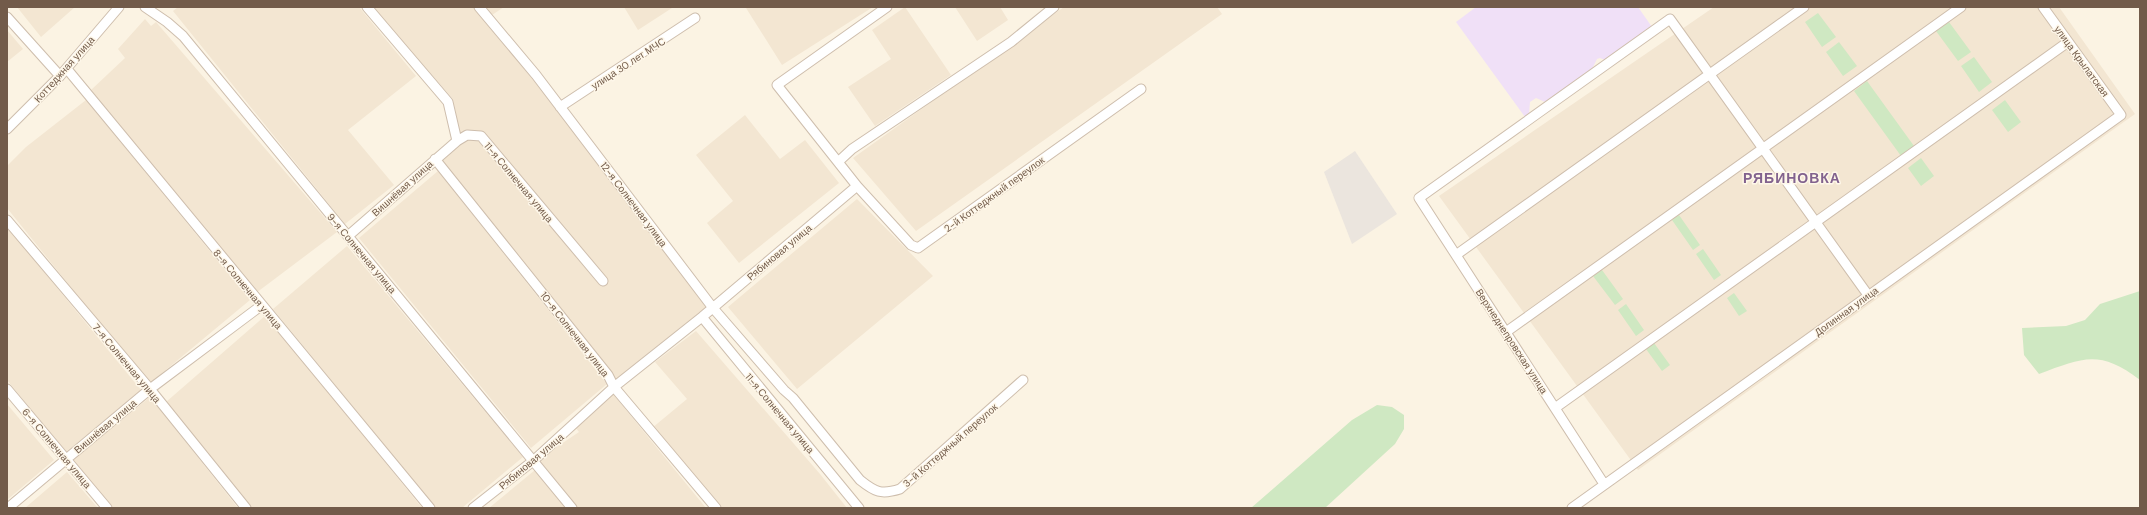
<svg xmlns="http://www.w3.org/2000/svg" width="2147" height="515" font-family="'DM Sans',sans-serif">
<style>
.residential{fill:#f3e6d2}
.industrial{fill:#ebe5de}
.education{fill:#f0e0f7}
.green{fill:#cfe8c2}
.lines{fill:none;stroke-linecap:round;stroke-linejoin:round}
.minor-casing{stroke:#cebead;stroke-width:11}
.minor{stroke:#fff;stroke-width:9}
.labels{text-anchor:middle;stroke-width:3;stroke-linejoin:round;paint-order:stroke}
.street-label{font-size:10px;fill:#725b4a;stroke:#fef7e9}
.district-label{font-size:14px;font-weight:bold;letter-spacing:1px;fill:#82628e;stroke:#fef7e9}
</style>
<rect width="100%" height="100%" fill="#fbf3e3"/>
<path class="residential" d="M17 7H75L41 37Z
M178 7H359L416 76 348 130 394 185 345 224 173 11Z
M372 7H474L714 304 617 382 441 160 462 143 453 99Z
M486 7H504L492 15Z
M624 7H671L672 8 638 30Z
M747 7H873L782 65 746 8Z
M905 7 951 75 875 126 848 87 891 59 872 30Z
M955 7H1000L1008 20 977 41Z
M1064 7H1217L1222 14 916 231 853 158Z
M1714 7H2059L2135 114 1638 470 1439 196Z
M145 19 151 26 156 22 337 232 256 293 91 90 125 58 118 49Z
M7 30 23 49 7 62Z
M86 100 250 300 149 384 7 208V166L26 147Z
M745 115 780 159 805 140 839 183 739 263 707 223 733 201 696 155Z
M438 171 607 384 531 448 359 238Z
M857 199 933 276 797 389 728 307Z
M7 227 141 390 66 452 7 380Z
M347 246 523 457 462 508H436L273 309Z
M266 315 422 508H252L166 402Z
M696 331 820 474 847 508H720L652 428 687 399 655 362Z
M613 394 706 508H575L536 461 579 432 575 427Z
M150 397 238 508H109L70 462Z
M7 404 54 460 7 500Z
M535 470 566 508H489Z
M67 472 98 508H25Z"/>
<path class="industrial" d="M1355 151 1397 214 1352 244 1324 172Z"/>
<path class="education" d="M1476 7H1638L1652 27 1605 60 1600 58 1597 59 1592 69 1545 102 1536 98 1530 102 1529 114 1525 117 1456 22Z"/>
<path class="green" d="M1818 13 1836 37 1822 47 1805 22Z
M1949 22 1971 52 1958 61 1936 31Z
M1839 42 1857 66 1843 76 1826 52Z
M1974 57 1992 82 1979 92 1961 66Z
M1867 81 1914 146 1901 156 1854 91Z
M2005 100 2021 122 2008 132 1992 110Z
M1921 158 1934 176 1921 186 1908 168Z
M1679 215 1700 245 1693 250 1672 220Z
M1703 249 1721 275 1714 280 1696 254Z
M1602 270 1623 299 1615 305 1593 276Z
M2140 291V380C2099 349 2083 358 2039 374L2024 355 2022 328 2066 326 2085 320 2100 304Z
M1734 293 1747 311 1739 316 1727 298Z
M1626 304 1644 330 1636 336 1618 310Z
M1654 343 1670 365 1662 371 1646 349Z
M1377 405 1392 407 1404 415V429L1395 444 1325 508H1251L1352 420Z"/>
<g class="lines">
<defs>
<path id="minor" d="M145 7 167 22 183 36 572 508
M367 7 448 102 457 141 467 135 481 136 603 281
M479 7 536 75 713 308 784 390 793 398 860 480C875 492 881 495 900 489L1023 380
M7 17 60 76
M67 69 430 508
M560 107 695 18
M7 129 60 76 119 7
M435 159 608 375 614 387 716 508
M838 162 777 85 887 7
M857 186 911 245 918 248 1141 89
M7 220 150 389 246 508
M348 236 457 141
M1456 255 1804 7
M702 317 859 508
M1506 332 1961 7
M7 389 107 508
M1555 408 2068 42
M1604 484 1419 198 1670 19 1868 295
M8 508 150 389 262 305
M473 508 533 461 614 387 702 317 857 186 838 162 852 149 1011 42 1054 7
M1572 508 2121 115 2043 7"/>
</defs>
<use href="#minor" class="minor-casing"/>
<use href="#minor" class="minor"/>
</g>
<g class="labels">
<g class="street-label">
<text transform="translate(2082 61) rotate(54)" y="4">улица Крылатская</text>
<text transform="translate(628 63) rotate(-33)" y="4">улица 30 лет МЧС</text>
<text transform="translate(64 69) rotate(-48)" y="4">Коттеджная улица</text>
<text transform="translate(519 182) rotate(50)" y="4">11-я Солнечная улица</text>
<text transform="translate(402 188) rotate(-42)" y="4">Вишнёвая улица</text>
<text transform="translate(994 194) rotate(-36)" y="4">2-й Коттеджный переулок</text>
<text transform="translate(634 204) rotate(53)" y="4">12-я Солнечная улица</text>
<text transform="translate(779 252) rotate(-40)" y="4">Рябиновая улица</text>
<text transform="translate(362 253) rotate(50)" y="4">9-я Солнечная улица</text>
<text transform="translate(248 289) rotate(50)" y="4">8-я Солнечная улица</text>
<text transform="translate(1846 311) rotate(-36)" y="4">Долинная улица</text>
<text transform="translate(575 334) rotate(52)" y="4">10-я Солнечная улица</text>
<text transform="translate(1512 341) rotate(57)" y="4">Верхнеднепровская улица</text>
<text transform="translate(127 363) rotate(50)" y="4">7-я Солнечная улица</text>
<text transform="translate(780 413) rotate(50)" y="4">11-я Солнечная улица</text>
<text transform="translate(105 426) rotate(-40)" y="4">Вишнёвая улица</text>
<text transform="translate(950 445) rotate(-41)" y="4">3-й Коттеджный переулок</text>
<text transform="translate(57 448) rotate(50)" y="4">6-я Солнечная улица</text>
<text transform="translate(531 461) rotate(-40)" y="4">Рябиновая улица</text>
</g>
<g class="district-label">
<text x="1792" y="183">РЯБИНОВКА</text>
</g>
</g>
<rect width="2147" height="515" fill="none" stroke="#725b4a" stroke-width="16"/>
</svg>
